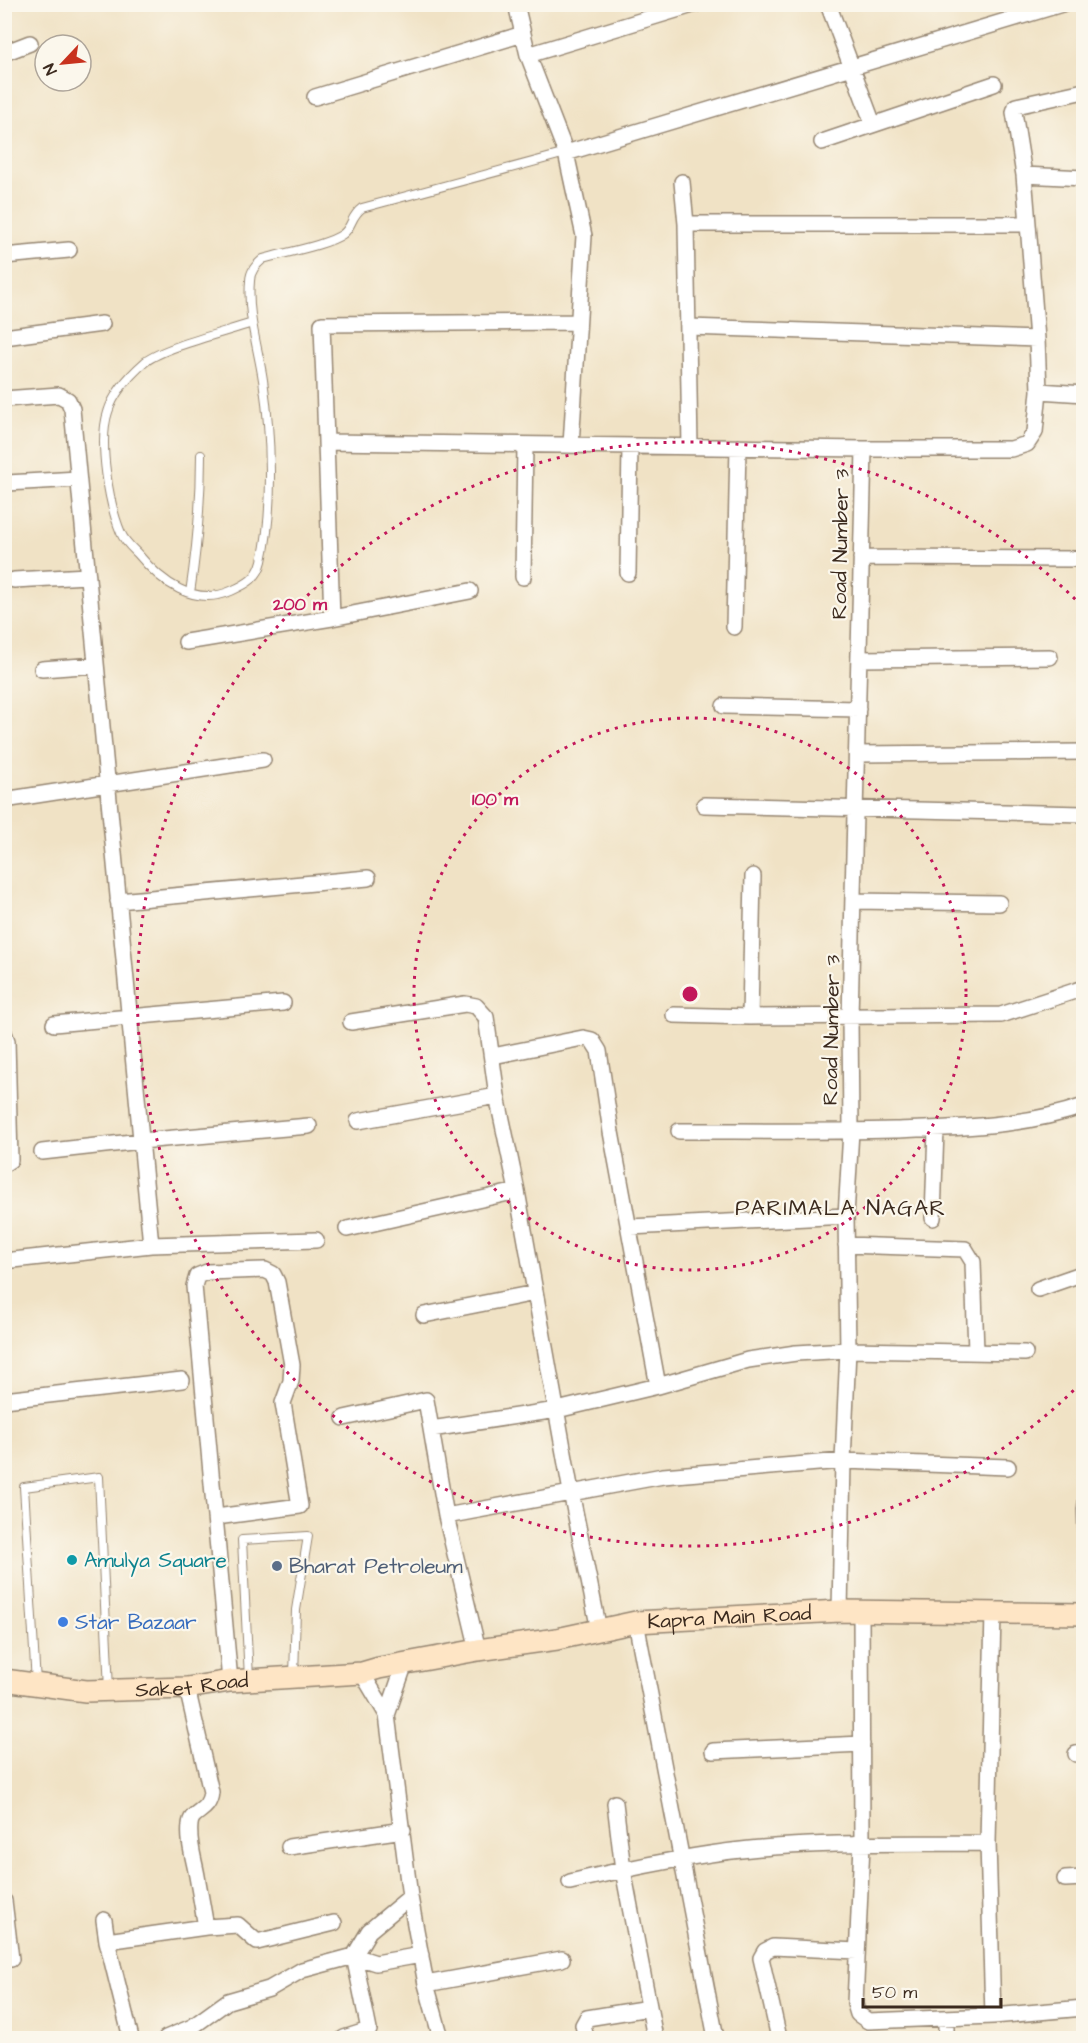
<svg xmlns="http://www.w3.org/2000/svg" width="1088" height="2043" font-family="'Architects Daughter',sans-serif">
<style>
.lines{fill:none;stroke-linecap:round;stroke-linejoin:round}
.lane-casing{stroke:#968672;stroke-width:10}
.street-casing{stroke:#968672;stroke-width:18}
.secondary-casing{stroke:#968672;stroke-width:24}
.lane{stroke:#fff;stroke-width:8}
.street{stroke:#fff;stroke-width:15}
.secondary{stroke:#fee5c5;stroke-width:21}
.ring{fill:none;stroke:#c2185b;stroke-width:3;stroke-dasharray:3 6}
.culture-dot{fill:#0f9aa8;stroke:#fbf7ec;stroke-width:2}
.service-dot{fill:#5c6f8a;stroke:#fbf7ec;stroke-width:2}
.shop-dot{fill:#3f7fe0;stroke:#fbf7ec;stroke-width:2}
.labels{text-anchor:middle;stroke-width:4.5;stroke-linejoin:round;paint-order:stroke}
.street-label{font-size:21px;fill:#3b2a1e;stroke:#fbf7ec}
.culture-label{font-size:21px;fill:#0d838f;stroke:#fbf7ec;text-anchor:start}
.service-label{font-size:21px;fill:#4e5e75;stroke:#fbf7ec;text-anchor:start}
.shop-label{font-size:21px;fill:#366cbe;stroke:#fbf7ec;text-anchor:start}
.neighbourhood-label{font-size:22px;letter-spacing:1.5px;fill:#3b2a1e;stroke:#fbf7ec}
.centre{fill:#c2185b;stroke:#fbf7ec;stroke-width:3}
.ring-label{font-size:18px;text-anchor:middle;font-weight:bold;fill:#c2185b;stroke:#fbf7ec;stroke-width:4.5;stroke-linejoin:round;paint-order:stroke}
</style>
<rect width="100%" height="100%" fill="#fbf7ec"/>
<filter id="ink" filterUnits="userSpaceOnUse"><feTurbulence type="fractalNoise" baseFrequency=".0167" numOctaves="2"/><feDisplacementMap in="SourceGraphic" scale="12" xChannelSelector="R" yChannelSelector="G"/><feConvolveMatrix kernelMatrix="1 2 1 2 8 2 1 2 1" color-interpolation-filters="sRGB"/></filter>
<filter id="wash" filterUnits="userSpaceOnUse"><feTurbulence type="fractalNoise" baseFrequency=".008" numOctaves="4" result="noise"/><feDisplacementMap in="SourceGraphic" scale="24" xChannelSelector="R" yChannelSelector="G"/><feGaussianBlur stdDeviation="1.35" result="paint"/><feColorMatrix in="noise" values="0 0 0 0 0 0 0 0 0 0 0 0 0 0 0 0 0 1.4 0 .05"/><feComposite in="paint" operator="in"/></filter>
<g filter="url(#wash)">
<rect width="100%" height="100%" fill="#f0e2c5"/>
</g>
<g filter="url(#ink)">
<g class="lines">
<defs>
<path id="lane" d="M252 323C226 332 164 347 145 362 129 376 114 392 108 412 98 442 109 505 121 533 124 541 132 548 138 554 161 582 194 607 231 591 247 584 258 578 262 561 274 508 271 433 263 380 258 347 247 315 250 281 250 271 256 265 263 259 283 253 328 245 343 234 353 226 350 217 362 208L566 153
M190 593C197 547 201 502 201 455
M1084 1488 1081 1510 1084 1575
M249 1678 242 1540 308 1536 296 1610 294 1676
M36 1683 24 1487 99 1477 109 1690"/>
<path id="street" d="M516 4 528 55 566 153 584 236 571 445
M828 4 873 124
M4 53 30 43
M528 55 696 4
M315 97 523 34
M822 142 994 84
M566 153 1062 4
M1024 175 1084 178
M682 182 686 224H1028
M686 224 690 447
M4 256 69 250
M689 327 1037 339
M4 337 102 324
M1039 391 1084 394
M4 399 59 395 68 400 72 409 151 1245
M327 442 864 449H1011L1027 444 1035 432 1039 391 1037 339 1028 224 1024 175 1014 112 1016 106 1084 91
M7 483 78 479
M861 558 1084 559
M628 573 630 446
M523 577 525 445
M14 580 87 576
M332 618 322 324 578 322
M734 627 738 447
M186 642 332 618 470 591
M859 659 1050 657
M42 669 96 665
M724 706 858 709
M857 754 1084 752
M4 800 263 760
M704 805 1084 814
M118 901 368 878
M853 901 999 903
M674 1015 750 1017 1001 1015 1084 988
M750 1017 753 876
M351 1022 465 1004 476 1006 486 1017 497 1096 517 1191 571 1492 599 1630
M54 1024 283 1003
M4 1033 7 1041 10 1160 4 1164
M493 1056 583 1038 592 1040 599 1051 611 1132 658 1386
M358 1121 497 1096
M679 1131C750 1131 822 1132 894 1130 958 1128 1022 1127 1084 1106
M42 1152 141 1141 309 1126
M933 1218 936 1129
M630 1227 846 1216
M347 1229 517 1191
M846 1245 965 1249 973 1262 976 1352
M4 1261 151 1245 316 1240
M1038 1289 1084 1273
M424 1315 535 1293
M4 1400 182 1380
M344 1418 426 1400 446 1516 478 1650
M431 1429 557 1410 658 1386 748 1360 796 1353 848 1350 1025 1353
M446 1516 663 1476 843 1461 1008 1467
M216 1517 300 1506 283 1403 291 1381 292 1365 277 1282 273 1274 265 1270 207 1272 197 1276 194 1286 230 1681
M840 1611 843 1461 848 1350 846 1216 851 1131 850 1017 864 449
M861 1611 862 1844 855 2004 858 2014 868 2021 993 2016 1084 2008
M993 1612 988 1843 993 2016
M636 1622 716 2038
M362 1673 387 1715 410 1897 426 1984 441 2038
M187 1688 211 1792C209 1814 191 1809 190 1825 188 1842 194 1859 197 1876 200 1893 203 1910 206 1927
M387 1715 405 1663
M713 1751 862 1744
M1076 1754 1084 1753
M615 1803 623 1870 655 2038
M289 1847 403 1830
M1065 1879 1084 1878
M570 1882C629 1868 689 1855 750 1849 829 1841 909 1844 988 1843
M4 1901 11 1959
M104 1920 107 1941 131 2038
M107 1941 206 1927 238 1925 257 1942 334 1923
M426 1984 562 1959
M946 2018V2038
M166 2038 192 2027 228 2001 269 1989 302 1970 354 1956 376 1963 421 1955
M344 2038 369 2030 354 1956 369 1931 410 1897
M586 2038 583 2025 587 2018 649 2008
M779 2038 761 1958 765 1951 773 1947 857 1951"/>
<g id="secondary">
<path id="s1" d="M4 1680 86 1691 187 1688 230 1681 362 1673 379 1668 478 1650 557 1639 636 1622 840 1611 1084 1614"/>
</g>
</defs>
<use href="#lane" class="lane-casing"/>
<use href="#street" class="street-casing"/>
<use href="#secondary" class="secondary-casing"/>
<use href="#lane" class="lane"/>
<use href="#street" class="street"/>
<use href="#secondary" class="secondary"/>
</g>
</g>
<g class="ring">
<circle cx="690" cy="994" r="276"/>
<path d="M1080 1384A552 552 0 1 1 1080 604"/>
</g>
<circle class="culture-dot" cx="72" cy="1560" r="6"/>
<circle class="service-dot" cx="277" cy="1566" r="6"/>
<circle class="shop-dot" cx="63" cy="1622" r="6"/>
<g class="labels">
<g class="street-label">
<text transform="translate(840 544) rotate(-89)" y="7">Road Number 3</text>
<text transform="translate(831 1030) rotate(-89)" y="7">Road Number 3</text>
<text dy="7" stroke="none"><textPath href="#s1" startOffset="732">Kapra Main Road</textPath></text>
<text dy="7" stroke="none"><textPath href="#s1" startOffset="189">Saket Road</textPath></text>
</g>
<g class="culture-label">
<text x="84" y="1567">Amulya Square</text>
</g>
<g class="service-label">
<text x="289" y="1573">Bharat Petroleum</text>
</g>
<g class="shop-label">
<text x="75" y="1629">Star Bazaar</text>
</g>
<g class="neighbourhood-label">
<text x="841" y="1215">PARIMALA NAGAR</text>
</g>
</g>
<circle cx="690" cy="994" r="9" class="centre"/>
<g class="ring-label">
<text x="300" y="610">200 m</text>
<text x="495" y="805">100 m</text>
</g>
<rect width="1088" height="2043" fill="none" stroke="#fbf7ec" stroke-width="24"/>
<g transform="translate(63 63) rotate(244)"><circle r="28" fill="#fbf7ec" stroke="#aea59a" stroke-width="1.5"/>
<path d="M0-4.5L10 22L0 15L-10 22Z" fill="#c8321e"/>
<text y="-9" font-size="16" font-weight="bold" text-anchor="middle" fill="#3b2a1e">N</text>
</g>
<path d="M863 1998v9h138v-9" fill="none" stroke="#3b2a1e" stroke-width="3"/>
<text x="872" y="1998" font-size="18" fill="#3b2a1e" stroke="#fbf7ec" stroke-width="4.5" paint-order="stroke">50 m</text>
</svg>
